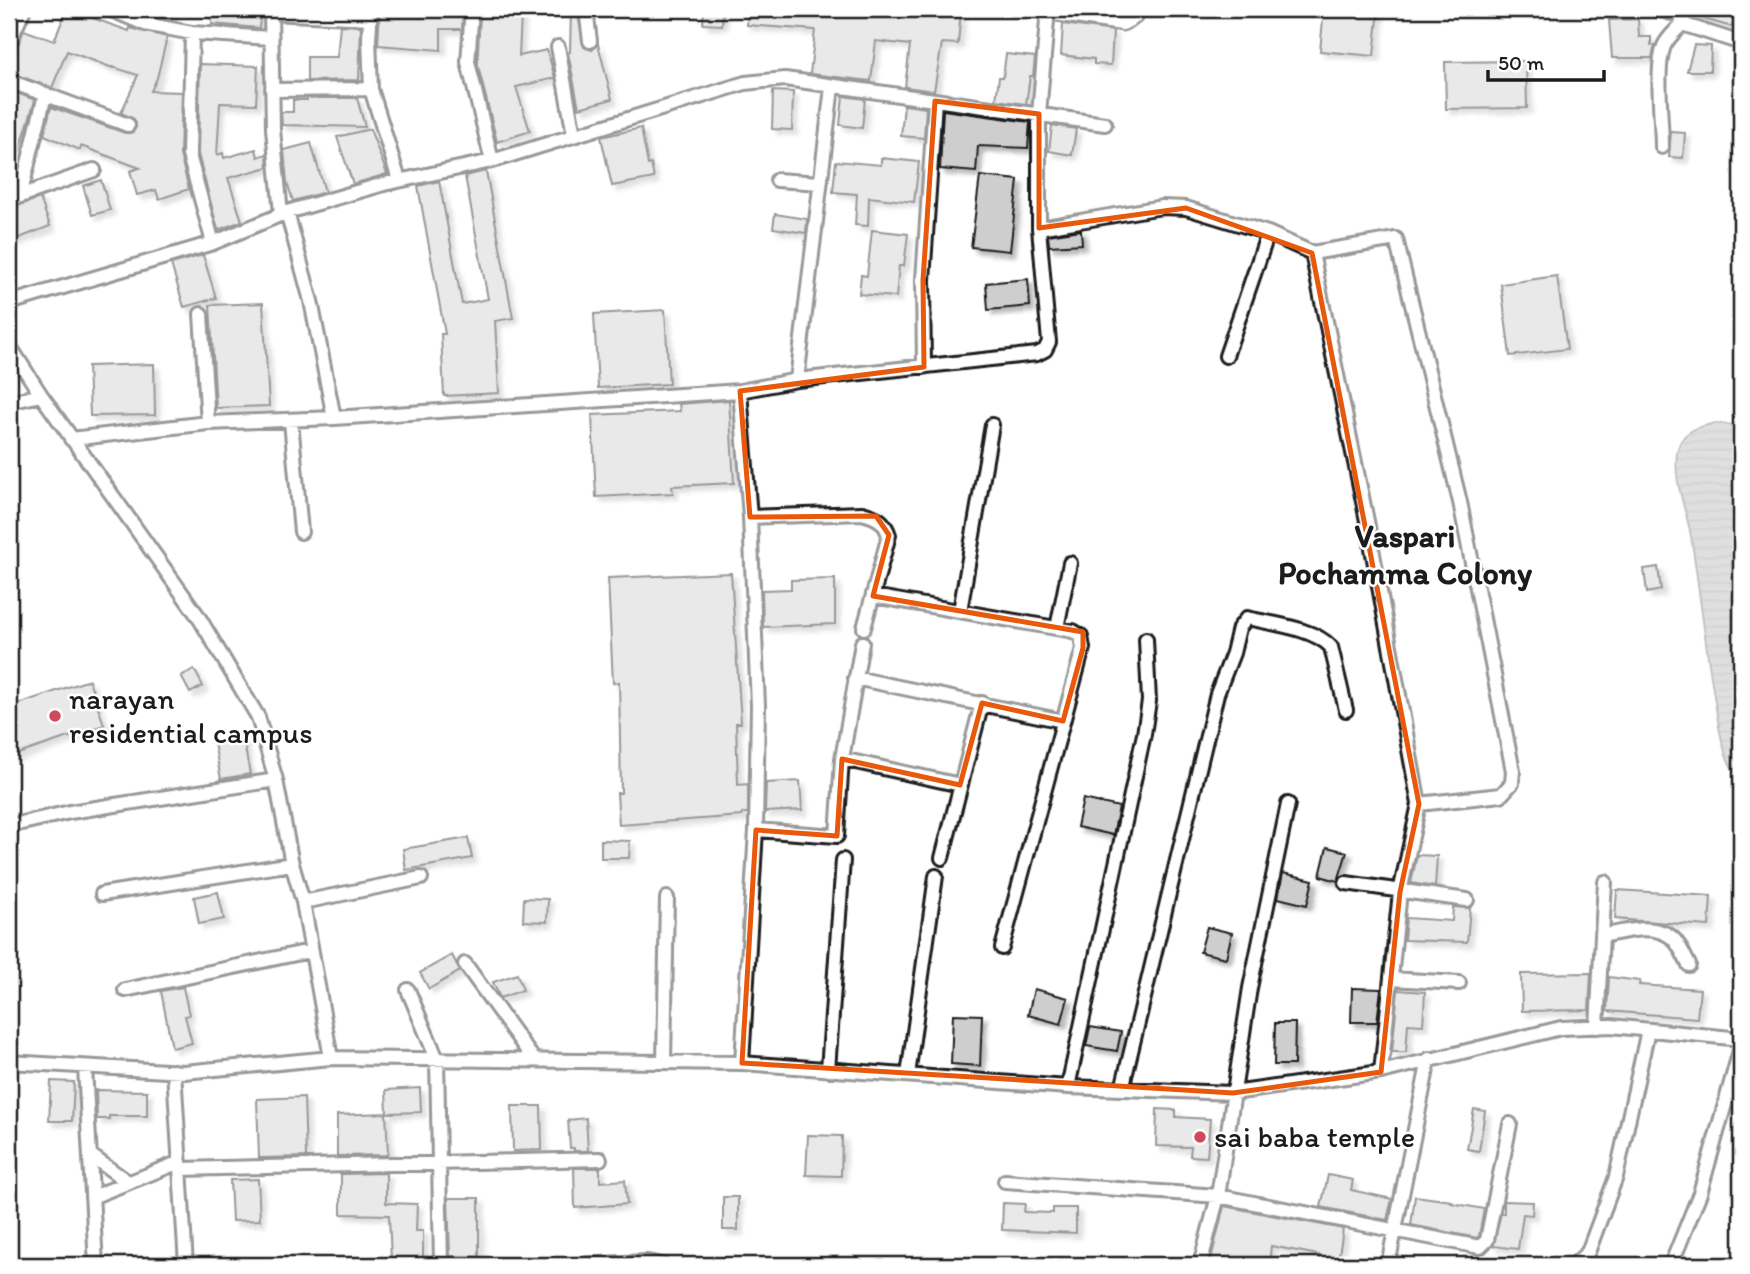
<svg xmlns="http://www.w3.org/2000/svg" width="1750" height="1274" font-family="Itim,sans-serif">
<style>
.water{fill:url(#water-rules);stroke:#7a7a7a;stroke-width:2}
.building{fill:#cecece;stroke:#1c1c1c;stroke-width:2;filter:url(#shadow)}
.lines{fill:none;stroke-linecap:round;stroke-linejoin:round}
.street-casing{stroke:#1c1c1c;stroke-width:18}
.secondary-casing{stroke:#1c1c1c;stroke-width:23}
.street{stroke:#fff;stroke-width:12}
.secondary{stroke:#fff;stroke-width:18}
.marked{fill:none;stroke:#e8590c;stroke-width:5;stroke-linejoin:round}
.poi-dot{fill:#d1495b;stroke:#fff;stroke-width:2.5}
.labels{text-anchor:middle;stroke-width:5;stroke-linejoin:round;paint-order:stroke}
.poi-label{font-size:30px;fill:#1c1c1c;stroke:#fff;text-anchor:start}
.neighbourhood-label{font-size:32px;font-weight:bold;fill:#1c1c1c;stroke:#fff}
</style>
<defs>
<pattern id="water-rules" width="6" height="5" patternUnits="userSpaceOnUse" patternTransform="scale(1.75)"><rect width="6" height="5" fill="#b8b8b8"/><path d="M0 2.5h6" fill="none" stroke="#9e9e9e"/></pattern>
<filter id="shadow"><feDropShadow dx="5" dy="5" stdDeviation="2" flood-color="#0004"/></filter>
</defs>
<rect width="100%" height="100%" fill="#fff"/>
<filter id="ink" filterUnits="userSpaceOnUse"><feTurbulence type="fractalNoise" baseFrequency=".0143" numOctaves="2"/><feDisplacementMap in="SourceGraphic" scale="14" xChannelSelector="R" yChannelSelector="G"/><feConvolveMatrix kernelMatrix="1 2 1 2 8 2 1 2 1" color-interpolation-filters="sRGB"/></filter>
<g filter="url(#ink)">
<path class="water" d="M1716 423 1741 426V775C1737 773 1736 773 1733 769 1722 754 1718 720 1715 702 1706 649 1700 595 1692 542 1688 512 1673 484 1677 453 1680 431 1697 427 1716 423Z"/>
<path class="building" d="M67 9 129 31 130 28 167 37 157 78 151 91 182 92 180 155 189 189 159 199 156 190 137 195 130 171 140 168 81 146 80 150 44 135 51 107 125 133 133 132 136 127 134 119 121 113 138 75 113 67V68L67 51 52 88 9 72V52L17 47 24 30 54 41Z
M142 9H173L171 20 148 16 141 13Z
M212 9H261L259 28 212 24Z
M380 9H457V14H463L462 29H441V50L378 45Z
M571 9H577L584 47 592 50 598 44 612 99 579 108 568 53 570 52Z
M704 9H723L722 25 703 24Z
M748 9H961L958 44 942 43 934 91 905 87 910 45 876 41 871 81 810 74 815 30 747 25Z
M1324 9H1379L1374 56 1320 51Z
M1695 9H1737L1732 27 1693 16Z
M503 14 521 15 519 56 547 50 555 78 516 87 530 131 497 142 478 66V50L480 15 503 16Z
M1638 19 1639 37H1651V45H1655L1652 58H1612L1609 20Z
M1063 24 1113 31 1111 65 1094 64V59L1061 55Z
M340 25 361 26 359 80 307 81V57H337Z
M1694 45 1711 46 1710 71H1687Z
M1006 54 1035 57 1033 76H1030L1026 104 996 100 999 77H1003Z
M1526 61 1527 108 1446 109 1445 62Z
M200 64 258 66 256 104 220 103 217 155 223 153 224 158 256 149 258 157 267 154 268 167 228 178 242 221 218 230 198 154Z
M9 90 35 100 19 153 9 150Z
M773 91 793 92 792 130 772 129Z
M843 96 865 99 862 128 840 125Z
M307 98H357L365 127 282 125 281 112H293V100H307Z
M904 105 926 108 924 138 901 136Z
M943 110 1030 122 1028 148 978 146 976 172 940 169Z
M1052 125 1076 129 1072 155 1049 151Z
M641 128 648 165 651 164 654 178 612 186 601 137Z
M370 129 387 174 353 184 337 137Z
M1671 132 1685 133 1683 158 1669 157Z
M311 143 325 192 293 201 287 182 284 150Z
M881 158 919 162 914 202 869 197 868 226 855 225 857 194 833 192 836 161 881 165Z
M486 171 513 318 495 321 499 393 444 396 441 334H445L418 186 439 181 462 304 488 299 465 176Z
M980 176 1018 180 1010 251 971 247Z
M101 180 110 210 92 215 83 186Z
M40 198 50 226 9 242V209Z
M775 214 807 219 806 233 773 228Z
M872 230 908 234 904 266H899L896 297 859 294 861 275 867 276Z
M1081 230 1082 244 1049 246 1048 235Z
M203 255 216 298 184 307 171 264Z
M1557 276 1567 349 1510 356 1501 284Z
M1028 279 1030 306 988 310 986 283Z
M263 303 269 406 216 408 210 305Z
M665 310 669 384 598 388 594 314Z
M154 364 155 415 90 416 88 366Z
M729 400 734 483 672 486 673 493 596 497 592 415 680 411 679 404Z
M1658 567 1661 590 1647 593 1644 569Z
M731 573 741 723H736L738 785 748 784V813H742V816L619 825 617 793H621L619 682 613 683 608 578Z
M835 579V624L763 627 762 590 791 589V580Z
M194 669 203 686 190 693 181 676Z
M89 680 104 725 9 757V707Z
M243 738 250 774 221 779 214 743Z
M800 781 802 810 765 812 766 783Z
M1083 799 1119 807 1113 835 1077 827Z
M468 838 472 858 406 870 403 849Z
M601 840 630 841 629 858H601Z
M1327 847 1347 852 1338 881 1320 876Z
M1417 855 1437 856 1435 887 1411 883Z
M1283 873 1313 880 1307 905 1278 898Z
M1617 890 1711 896 1709 926 1615 919Z
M218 892 224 919 199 924 194 897Z
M524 898 548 899 547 922 523 921Z
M1453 907 1470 908 1467 942 1404 940 1406 918 1452 921Z
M1207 927 1232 933 1226 958 1200 952Z
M452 955 460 971 429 989 420 973Z
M1591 973 1589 1010 1522 1011 1521 974Z
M517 974 523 990 500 998 493 982Z
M1609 977 1640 981 1639 985 1700 989 1697 1018 1607 1011Z
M183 987 189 1015 185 1016 192 1043 172 1048 161 991Z
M1352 988 1381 989 1377 1022H1351Z
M1034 989 1068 998 1061 1024 1028 1015Z
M1398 990 1425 992 1423 1025 1408 1024 1406 1052H1392Z
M953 1014 982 1015 980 1066 951 1064Z
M1275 1023H1295L1294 1065H1274Z
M1090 1027 1121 1032 1117 1051 1086 1046Z
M51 1081 74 1082 72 1121H49Z
M420 1088 421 1112 387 1113 386 1090Z
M96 1090 147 1091V1116H109V1119H97Z
M304 1097 306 1157 259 1158 257 1099Z
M512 1106H541L542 1150 513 1151Z
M1157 1109 1176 1110V1117L1210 1119 1207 1157 1190 1156 1191 1147 1156 1146Z
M1474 1109 1485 1111 1479 1151 1467 1149Z
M386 1113 388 1153 386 1155 337 1156V1115Z
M586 1118 588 1151H574V1148H570L568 1120Z
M808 1135 842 1136 841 1176 806 1175Z
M574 1168H600V1182L625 1180 627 1204 575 1208Z
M386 1173V1203L417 1204 416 1231H423V1260H391L389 1215 341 1214V1174Z
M1328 1175 1353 1180 1351 1190 1392 1199 1387 1220 1321 1207Z
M258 1179 260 1220 232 1221 230 1180Z
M1415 1196 1452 1201 1451 1203 1484 1209 1479 1236 1477 1238 1411 1225Z
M723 1197H738V1230H723Z
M448 1198H479V1257L450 1256Z
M1504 1201 1533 1202 1532 1215 1523 1214 1518 1249 1493 1246 1501 1213H1504Z
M1003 1203 1025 1204 1024 1212 1053 1213V1208H1076V1233L1002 1230Z
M1224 1206 1343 1229 1338 1262 1319 1259V1255L1271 1246 1269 1265H1220L1210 1263Z"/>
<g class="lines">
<defs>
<path id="street" d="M109 9 145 24 192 33 271 38
M271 9 273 129 281 214
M472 9 468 62 492 161
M586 9 590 41
M1657 9 1683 16
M1686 9 1682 24 1741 43
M271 13 370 18
M192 33 189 155 213 243
M9 43 24 9
M558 47 574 135
M9 81 128 125
M371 89 399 180
M272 90 371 89 369 38 371 9
M1662 147C1662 121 1655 68 1664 46 1668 37 1676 31 1682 24
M777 180 820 183
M20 196 45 95
M9 200 94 170
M287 212 311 301 334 418
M1039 228 1162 207 1186 208 1268 233 1312 253 1367 521 1419 804 1400 892 1381 1072
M1312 253 1396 239 1460 502 1513 771 1512 783 1501 795 1419 804
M9 303 213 243 287 212 384 184 492 161 745 83 785 79 1105 124
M201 314 208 423
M9 345 41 395 198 616 258 717 276 780 292 864 303 902 331 1058
M1226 356 1268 233
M924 367 923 280 935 101
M797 380 832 87
M740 391 750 517 758 706 756 830 742 1063
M9 402 41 395
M291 421 301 532
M71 439 208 423 334 418 740 391 797 380 1037 354 1045 350 1049 342 1039 228V114L1048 9
M750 517 862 513C877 517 884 520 889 535L864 628
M873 596 1073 631 1081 636 1083 648 1002 948
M960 611 992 425
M1057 628 1070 563
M855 678 1063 721
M842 759 960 785
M9 826 70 812 276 780
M756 830 837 836 842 759 862 643
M942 858 982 703
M1346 883 1467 900
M102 894 292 864
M303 902 421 878
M1602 936C1623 932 1651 923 1670 936 1679 942 1684 956 1689 965
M465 964 534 1060
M1391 979 1459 983
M125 990 310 951
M408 990 437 1059 441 1265
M1597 1027 1605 882
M9 1062 184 1072 331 1058 742 1063 1068 1087 1233 1093 1381 1072 1561 1028 1611 1026 1741 1039
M664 1062 667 898
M85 1068 96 1265
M828 1070 843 860
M174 1071 186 1265
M908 1075 936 876
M1068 1087 1144 734 1149 701 1146 639
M1122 1089 1217 694 1233 653 1239 628 1247 618C1272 624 1314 628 1331 647L1346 710
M90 1155 128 1182
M180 1169 600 1159
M1005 1181 1218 1196 1480 1247 1487 1240 1510 1124
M92 1197 180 1162
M577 1265 647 1262 662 1265
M1200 1265 1218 1196 1250 988 1288 804
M1388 1265 1429 1059
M1574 1265 1588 1252 1616 1177 1648 1030
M1671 1265 1700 1193 1741 1047"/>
<path id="secondary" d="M1042 9 1122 21 1133 15 1135 9"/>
</defs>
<use href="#street" class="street-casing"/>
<use href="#secondary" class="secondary-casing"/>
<use href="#street" class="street"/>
<use href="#secondary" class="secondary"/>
</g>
</g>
<path d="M0 0H1750V1274H0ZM935 101 1039 114V228L1186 208 1312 253 1419 804 1400 892 1381 1072 1233 1093 742 1063 756 830 837 836 842 759 960 785 982 703 1063 721 1083 648V632L873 596 889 535 876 516 750 517 740 391 924 367 923 280Z" fill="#fff" fill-opacity=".55" fill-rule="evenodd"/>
<path class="marked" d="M935 101 1039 114V228L1186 208 1312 253 1419 804 1400 892 1381 1072 1233 1093 742 1063 756 830 837 836 842 759 960 785 982 703 1063 721 1083 648V632L873 596 889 535 876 516 750 517 740 391 924 367 923 280Z"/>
<g class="poi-dot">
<circle cx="55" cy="716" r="7"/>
<circle cx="1200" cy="1137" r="7"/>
</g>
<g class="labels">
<g class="poi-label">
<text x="69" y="709">narayan<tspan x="69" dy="34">residential campus</tspan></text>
<text x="1214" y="1147">sai baba temple</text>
</g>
<g class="neighbourhood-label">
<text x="1405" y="547">Vaspari<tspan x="1405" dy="37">Pochamma Colony</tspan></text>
</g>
</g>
<rect width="1750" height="1274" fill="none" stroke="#fff" stroke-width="35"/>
<rect x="18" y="18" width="1715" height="1239" fill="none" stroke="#1c1c1c" stroke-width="2.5" filter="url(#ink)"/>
<path d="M1488 70v10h116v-10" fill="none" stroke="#1c1c1c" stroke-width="3.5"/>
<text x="1498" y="70" font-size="21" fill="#1c1c1c" stroke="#ffffff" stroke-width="5" paint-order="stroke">50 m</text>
</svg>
